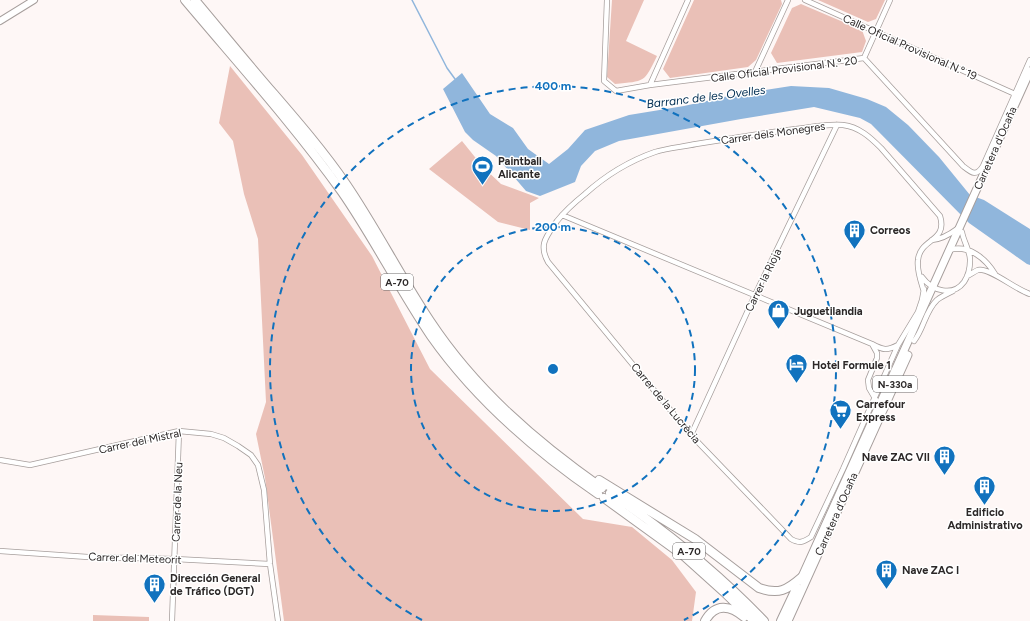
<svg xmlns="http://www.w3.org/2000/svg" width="1030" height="621" font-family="Figtree,sans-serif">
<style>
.green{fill:#eac0b7}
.water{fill:#90b6dc}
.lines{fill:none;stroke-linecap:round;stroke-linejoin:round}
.stream{stroke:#90b6dc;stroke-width:1.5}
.street-casing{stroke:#a69e9c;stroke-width:6}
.secondary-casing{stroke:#a69e9c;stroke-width:8}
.primary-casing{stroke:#a69e9c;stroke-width:9}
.highway-casing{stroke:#a69e9c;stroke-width:10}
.street{stroke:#fff;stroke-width:4.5}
.secondary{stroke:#fff;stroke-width:6}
.primary{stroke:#fff;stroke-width:7}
.highway{stroke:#fff;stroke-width:8}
.ring{fill:none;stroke:#1172be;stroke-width:2;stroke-dasharray:7 5}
.labels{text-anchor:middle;stroke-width:3;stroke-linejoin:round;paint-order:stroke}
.shield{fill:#fff;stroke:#6b6868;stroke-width:1}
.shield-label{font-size:10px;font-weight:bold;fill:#2c2828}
.street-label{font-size:11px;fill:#2c2828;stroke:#fff}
.poi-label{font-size:11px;font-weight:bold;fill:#2c2828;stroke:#fff;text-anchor:start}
.water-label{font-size:12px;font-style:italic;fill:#022e52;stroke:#fff}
.centre{fill:#1172be;stroke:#fff;stroke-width:2}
.ring-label{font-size:12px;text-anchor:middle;font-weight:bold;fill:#1172be;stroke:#fff;stroke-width:3;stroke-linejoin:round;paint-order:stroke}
</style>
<rect width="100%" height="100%" fill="#fef7f6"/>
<path class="green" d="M612 0H644L626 41 657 56C644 83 645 81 615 84L607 77Z
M694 0H781L782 4 756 60 748 67 670 78 663 69Z
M818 0H885L876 19 868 22Z
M801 4 862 30 866 41 862 52 777 63 771 53 792 8Z
M230 66 302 155 372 256 430 369 583 519 632 527 672 560 696 592 692 621H284L265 478 256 434 266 402 258 239 244 194 233 141 219 123Z
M462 141 483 167 501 184 539 198 530 203V230L498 222 429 169Z
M93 615 149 617V621H93Z"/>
<path class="water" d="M462 73 490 114 513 128 528 149 549 164 568 149 585 130 629 115 684 106 733 95 791 86 829 88 867 99 886 107 908 125 939 157 970 195 984 200 1030 229V265L1027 264 969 223 871 124 860 118 814 107 741 119 619 141 595 151 581 166 575 182 540 196 526 191 496 156 473 140 465 132 443 89Z"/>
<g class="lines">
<path class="stream" d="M412 0 447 68 455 79"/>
<defs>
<path id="street" d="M607 0 604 81 616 91 650 85 864 58 963 166C972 173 976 177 983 166L1030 60
M805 0 1015 94
M864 58 890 0
M755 72 788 0
M650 85 688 0
M562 215 872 344
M932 240C942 239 949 235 957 229
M949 250C969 244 986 259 995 274
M967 276C970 275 975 271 978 270 989 267 1016 290 1030 294
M922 277C932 291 953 297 964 282 968 276 970 268 970 261 971 253 963 240 962 232
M924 289 922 300 918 312 898 345 843 469 811 537C803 542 800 544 791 539L691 435 548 262C538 244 547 236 557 221 565 211 575 202 585 194 605 176 629 161 655 152 668 148 682 147 696 144 715 141 734 138 753 135 770 132 787 130 804 128 817 126 830 124 843 125 859 127 870 137 881 148L940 216C948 242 920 238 918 260 916 273 924 288 926 300
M914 341C924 329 925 311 937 300 942 296 947 294 953 291
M876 400 869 388 868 380 877 358V353L872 344C883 350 887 351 898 345
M691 435 755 295 837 125
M0 460 30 465 179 431 211 434 224 438 238 446 251 455 258 465 264 490 270 564 278 621
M0 551 88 557 175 559 270 564
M172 621 179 431"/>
<path id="secondary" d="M0 21 34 0"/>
<path id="primary" d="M800 581 1030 71
M788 621 908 355"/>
<path id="highway" d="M185 0C238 63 294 125 342 192 374 238 399 289 431 336 476 400 534 450 598 494
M195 0C221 31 247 63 274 94 299 123 324 152 346 184 376 228 400 276 430 321 475 389 536 442 602 488
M599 480 695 539 759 588C779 595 787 590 802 577
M610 493C666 531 717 572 764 621
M604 498 684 556 724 592 754 621
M705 621C715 603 730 605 744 617
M781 621 797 587"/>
</defs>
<use href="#street" class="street-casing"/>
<use href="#secondary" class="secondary-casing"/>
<use href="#primary" class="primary-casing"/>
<use href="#highway" class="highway-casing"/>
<use href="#street" class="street"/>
<use href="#secondary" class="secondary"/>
<use href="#primary" class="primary"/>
<use href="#highway" class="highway"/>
</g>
<g class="ring">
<circle cx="553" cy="369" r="142"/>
<path d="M422 620A283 283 0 1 1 684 620"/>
</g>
<defs>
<symbol id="stadium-pin" viewBox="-11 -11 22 30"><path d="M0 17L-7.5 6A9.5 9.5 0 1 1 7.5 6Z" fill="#1172be" stroke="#fff"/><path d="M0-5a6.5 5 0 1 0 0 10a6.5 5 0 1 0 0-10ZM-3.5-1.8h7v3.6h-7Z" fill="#fff"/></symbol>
<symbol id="building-pin" viewBox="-11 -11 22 30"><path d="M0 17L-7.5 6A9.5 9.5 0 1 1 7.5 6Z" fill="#1172be" stroke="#fff"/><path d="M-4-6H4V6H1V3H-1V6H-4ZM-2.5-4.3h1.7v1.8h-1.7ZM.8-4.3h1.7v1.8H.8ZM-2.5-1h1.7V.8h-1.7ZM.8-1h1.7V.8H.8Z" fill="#fff"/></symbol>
<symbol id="shop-pin" viewBox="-11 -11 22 30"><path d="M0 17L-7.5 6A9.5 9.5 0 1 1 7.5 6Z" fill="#1172be" stroke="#fff"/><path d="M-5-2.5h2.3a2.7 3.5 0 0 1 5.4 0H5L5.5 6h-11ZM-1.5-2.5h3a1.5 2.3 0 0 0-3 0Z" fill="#fff"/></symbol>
<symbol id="hotel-pin" viewBox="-11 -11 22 30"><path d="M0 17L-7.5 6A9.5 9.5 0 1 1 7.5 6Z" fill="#1172be" stroke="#fff"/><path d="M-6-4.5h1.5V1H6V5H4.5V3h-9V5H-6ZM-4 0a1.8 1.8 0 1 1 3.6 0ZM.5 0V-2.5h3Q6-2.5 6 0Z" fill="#fff"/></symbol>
<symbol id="supermarket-pin" viewBox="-11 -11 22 30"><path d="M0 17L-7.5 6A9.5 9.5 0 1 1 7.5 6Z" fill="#1172be" stroke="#fff"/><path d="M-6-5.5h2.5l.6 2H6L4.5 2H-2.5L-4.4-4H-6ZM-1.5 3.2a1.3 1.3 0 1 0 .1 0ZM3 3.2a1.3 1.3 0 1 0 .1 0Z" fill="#fff"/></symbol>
</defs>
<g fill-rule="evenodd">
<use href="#stadium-pin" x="470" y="154" width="25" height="34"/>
<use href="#building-pin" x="842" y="218" width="25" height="34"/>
<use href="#shop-pin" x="766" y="298" width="25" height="34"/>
<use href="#hotel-pin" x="784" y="352" width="25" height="34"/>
<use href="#supermarket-pin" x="828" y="398" width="25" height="34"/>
<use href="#building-pin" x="932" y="444" width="25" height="34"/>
<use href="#building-pin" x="972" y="474" width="25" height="34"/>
<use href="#building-pin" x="874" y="558" width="25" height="34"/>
<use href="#building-pin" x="142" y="572" width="25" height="34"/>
</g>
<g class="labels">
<g class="shield">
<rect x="381" y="274" width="32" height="16" rx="3"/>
<rect x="873" y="376" width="44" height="16" rx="3"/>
<rect x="673" y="543" width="32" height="16" rx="3"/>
</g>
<g class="shield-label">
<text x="397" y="286">A-70</text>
<text x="895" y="388">N-330a</text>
<text x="689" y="555">A-70</text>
</g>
<g class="street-label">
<text transform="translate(910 47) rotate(24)" y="4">Calle Oficial Provisional N.º 19</text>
<text transform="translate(784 69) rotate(-7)" y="4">Calle Oficial Provisional N.º 20</text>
<text transform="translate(773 133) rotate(-8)" y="4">Carrer dels Monegres</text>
<text transform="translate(995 148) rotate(-66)" y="4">Carretera d'Ocaña</text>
<text transform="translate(763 280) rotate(-64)" y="4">Carrer la Rioja</text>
<text transform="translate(666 403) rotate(50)" y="4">Carrer de la Lucrècia</text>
<text transform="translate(140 441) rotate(-12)" y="4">Carrer del Mistral</text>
<text transform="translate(177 502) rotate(-88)" y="4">Carrer de la Neu</text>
<text transform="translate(836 514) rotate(-66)" y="4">Carretera d'Ocaña</text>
<text transform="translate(135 558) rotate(2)" y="4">Carrer del Meteorit</text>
</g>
<g class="poi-label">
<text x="498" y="165">Paintball<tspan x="498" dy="13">Alicante</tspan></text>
<text x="870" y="234">Correos</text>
<text x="794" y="315">Juguetilandia</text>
<text x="812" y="369">Hotel Formule 1</text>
<text x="856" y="408">Carrefour<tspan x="856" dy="13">Express</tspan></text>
<text x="930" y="461" text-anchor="end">Nave ZAC VII</text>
<text x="985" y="516" text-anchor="middle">Edificio<tspan x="985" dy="13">Administrativo</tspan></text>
<text x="902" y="574">Nave ZAC I</text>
<text x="170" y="582">Dirección General<tspan x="170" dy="13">de Tráfico (DGT)</tspan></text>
</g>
<g class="water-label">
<text transform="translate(706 97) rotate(-7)" y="4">Barranc de les Ovelles</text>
</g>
</g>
<circle cx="553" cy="369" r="6" class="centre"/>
<g class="ring-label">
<text x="553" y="90">400 m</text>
<text x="553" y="231">200 m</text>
</g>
</svg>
